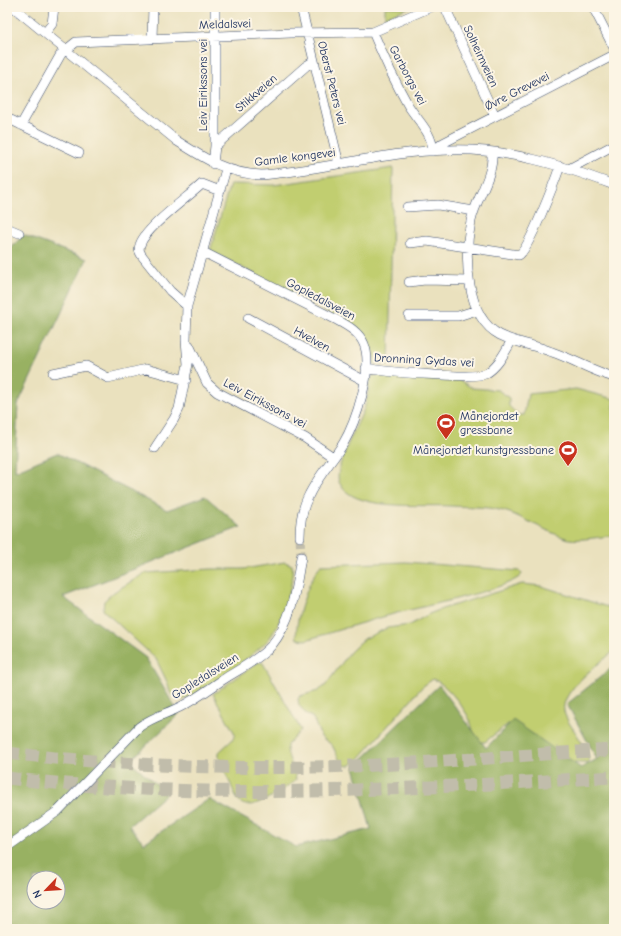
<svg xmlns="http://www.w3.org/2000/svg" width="621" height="936" font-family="'Comic Neue',sans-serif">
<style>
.green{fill:#c1ce6f;stroke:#6e7e66}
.forest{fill:#98b162;stroke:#5a7060;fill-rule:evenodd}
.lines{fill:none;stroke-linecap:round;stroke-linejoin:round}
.minor-tunnel{stroke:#c1bdab;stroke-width:9;stroke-dasharray:9 4.5;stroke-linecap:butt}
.highway-tunnel{stroke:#c1bdab;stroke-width:13;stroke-dasharray:13 6;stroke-linecap:butt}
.minor-casing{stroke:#3a4a6c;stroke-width:10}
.minor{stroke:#fff;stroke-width:9}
.labels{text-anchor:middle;stroke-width:4;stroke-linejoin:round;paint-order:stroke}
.street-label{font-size:12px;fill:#1b2f5e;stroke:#fcf5e5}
.poi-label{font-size:12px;fill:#1b2f5e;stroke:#fcf5e5;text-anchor:start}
</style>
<rect width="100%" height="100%" fill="#fcf5e5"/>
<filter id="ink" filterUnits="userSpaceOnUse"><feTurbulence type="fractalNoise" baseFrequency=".025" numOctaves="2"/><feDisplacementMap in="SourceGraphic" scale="8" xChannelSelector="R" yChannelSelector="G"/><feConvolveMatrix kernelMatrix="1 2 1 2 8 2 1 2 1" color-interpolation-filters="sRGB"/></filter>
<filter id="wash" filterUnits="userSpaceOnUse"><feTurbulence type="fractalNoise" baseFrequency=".012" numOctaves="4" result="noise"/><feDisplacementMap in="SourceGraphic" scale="16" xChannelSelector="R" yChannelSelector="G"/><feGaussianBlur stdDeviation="0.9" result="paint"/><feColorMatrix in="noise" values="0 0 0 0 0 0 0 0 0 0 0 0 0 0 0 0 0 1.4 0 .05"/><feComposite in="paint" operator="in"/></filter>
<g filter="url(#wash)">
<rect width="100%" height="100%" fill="#eae1be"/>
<path class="green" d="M385 7H410L385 17Z
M393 168 389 365 372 364C368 345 367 335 350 323L210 251 230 184 274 185Z
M380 374 458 379 472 388 498 390 509 398V406L518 415H524L528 394 576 389 614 399V536C602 536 580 541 569 539 551 534 528 520 510 513 492 506 469 507 450 506 423 504 351 512 339 482 333 468 360 421 365 406 369 396 367 385 372 376Z
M285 562 292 565C295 584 281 625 268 640 254 656 202 692 183 700L176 699 170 693 168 684 156 659 103 610 104 601 114 592 145 573 212 569H244Z
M406 562 520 571 522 574C515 588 416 608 397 613 367 621 336 631 306 640L297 639C293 624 310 576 321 565Z
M522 584 541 586 614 609V651C600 663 560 691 564 711 566 721 574 729 579 738 584 746 589 754 589 763H572L516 725 508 724 485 742H479C472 733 473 726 468 716 460 703 447 685 433 679L422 687 357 761 349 766 342 765 332 745 321 737 313 718 305 713 299 705 298 699 300 696 318 691 325 686 350 652 364 639 387 628 410 625 429 614 442 609Z
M259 662 263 663 301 730 287 745C286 758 295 767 296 779 290 787 258 806 248 805 243 805 240 803 237 799L219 758V752L232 740 235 734 213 694Z"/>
<path class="forest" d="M23 235 87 259 18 404 15 471 57 453 167 510 205 496 241 527 63 597 146 658 179 714 130 761 167 793 129 826 144 843 209 799 296 847 371 829 354 767 439 685 486 748 513 720 581 768 597 759 567 704 614 666V929H7V253ZM34 878H58V902H34Z"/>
</g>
<g filter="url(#ink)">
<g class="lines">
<path class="minor-tunnel" d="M300 537 301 557"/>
<path class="highway-tunnel" d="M7 753C121 766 237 770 352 766 439 763 527 754 614 750
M7 778C211 802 410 789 614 777"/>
<defs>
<path id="minor" d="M13 7 177 141C205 159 228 174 262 175 324 170 386 151 449 150 507 148 561 165 614 185
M301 7 339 164
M445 7 495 116
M593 7 614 48
M373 32C383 56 395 82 408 105 417 120 432 132 433 151
M45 33 52 24 54 7
M152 39 153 7
M7 118 79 153
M21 125 61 54 76 42 291 33 373 32 431 7
M215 146 306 66 314 61
M433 151 443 143 614 55
M492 152C494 176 476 198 471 221 464 255 465 317 500 335 516 343 535 345 552 352 573 359 592 371 614 377
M213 164 215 146V7
M569 169 614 145
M407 207 438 205 474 211
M7 228 19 233
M410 243 427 241 519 255C529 249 555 181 560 166
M203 252 337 320C348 326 359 332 364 344 374 368 356 422 343 444 333 460 317 478 309 495 302 508 300 522 300 537
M409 282 425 280 469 281
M187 306 170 291 143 257C140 253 138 250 140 245 145 228 187 198 202 184L220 191
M409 316H458L477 310
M248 318 365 381
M189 345 207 383 217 392 305 438 333 457
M366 368C383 372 473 379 485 374 498 367 505 352 512 340
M53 373 86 366 108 378 146 369 186 380
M155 448 174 419 179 409 188 364 186 340 187 306 226 169
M7 847 58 811 139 727C152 717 166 714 180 707 195 700 210 688 224 679 238 670 261 658 271 646 292 621 296 588 301 557"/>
</defs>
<use href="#minor" class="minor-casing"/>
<use href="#minor" class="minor"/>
</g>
</g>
<defs>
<symbol id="stadium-pin" viewBox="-11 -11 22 30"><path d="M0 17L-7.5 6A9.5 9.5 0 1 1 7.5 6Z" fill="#c8321e" stroke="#fcf5e5"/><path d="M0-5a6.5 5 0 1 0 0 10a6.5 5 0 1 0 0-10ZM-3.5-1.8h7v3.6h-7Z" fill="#fff"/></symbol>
</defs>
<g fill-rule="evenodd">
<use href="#stadium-pin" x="435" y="412" width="22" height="30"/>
<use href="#stadium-pin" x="557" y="439" width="22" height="30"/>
</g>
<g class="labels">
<g class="street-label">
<text transform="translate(225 24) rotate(-2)" y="4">Meldalsvei</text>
<text transform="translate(481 56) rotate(65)" y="4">Solheimveien</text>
<text transform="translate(408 75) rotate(62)" y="4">Garborgs vei</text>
<text transform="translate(332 83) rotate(76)" y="4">Oberst Peters vei</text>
<text transform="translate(203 85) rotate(-90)" y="4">Leiv Eirikssons vei</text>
<text transform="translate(517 91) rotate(-27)" y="4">Øvre Grevevei</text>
<text transform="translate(256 93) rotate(-41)" y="4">Stikkveien</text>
<text transform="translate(295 157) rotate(-7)" y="4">Gamle kongevei</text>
<text transform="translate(321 299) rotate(28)" y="4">Gopledalsveien</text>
<text transform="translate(312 339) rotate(29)" y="4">Hvelven</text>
<text transform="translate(424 360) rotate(3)" y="4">Dronning Gydas vei</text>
<text transform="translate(265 403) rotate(28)" y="4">Leiv Eirikssons vei</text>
<text transform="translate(205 676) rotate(-32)" y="4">Gopledalsveien</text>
</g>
<g class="poi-label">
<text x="460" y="420">Månejordet<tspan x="460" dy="14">gressbane</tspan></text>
<text x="554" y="454" text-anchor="end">Månejordet kunstgressbane</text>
</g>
</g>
<rect width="621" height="936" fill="none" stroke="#fcf5e5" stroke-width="24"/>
<g transform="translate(46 890) rotate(245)"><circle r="19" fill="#fcf5e5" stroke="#a2a6af"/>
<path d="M0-3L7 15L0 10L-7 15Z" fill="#c8321e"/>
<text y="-6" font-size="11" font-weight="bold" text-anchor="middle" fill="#1b2f5e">N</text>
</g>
</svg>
